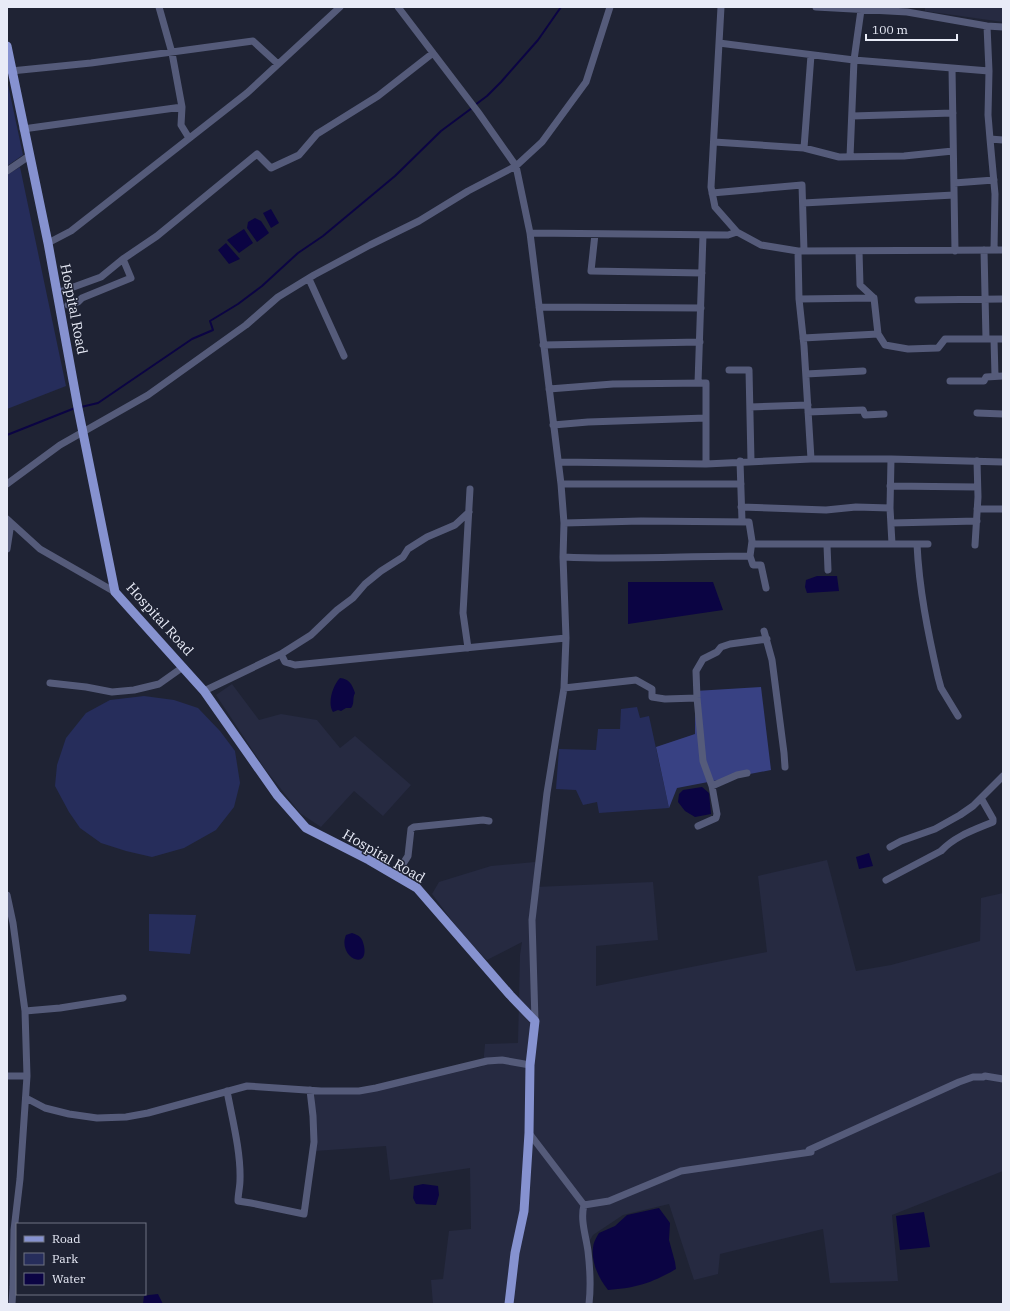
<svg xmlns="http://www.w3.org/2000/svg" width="1010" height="1311" font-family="'IBM Plex Serif',serif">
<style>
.built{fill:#262a41}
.green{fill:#262d5b}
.forest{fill:#384183}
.water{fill:#0b0443}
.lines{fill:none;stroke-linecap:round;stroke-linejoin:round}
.stream{stroke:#0b0443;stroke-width:2}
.minor{stroke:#555b7a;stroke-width:7}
.major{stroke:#8692d0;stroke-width:9}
.labels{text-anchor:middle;stroke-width:3;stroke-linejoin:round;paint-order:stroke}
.street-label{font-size:14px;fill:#e8ebf7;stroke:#1f2334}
</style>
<rect width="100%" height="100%" fill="#1f2334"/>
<path class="built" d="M925 7 1003 8V22L925 11Z
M232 684 259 720 281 714 317 720 340 748 355 736 411 785 383 816 354 791 321 827 300 813 265 769 216 695Z
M827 860 856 971 891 965 980 941 981 898 1003 893V1171L892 1215 898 1281 830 1283 823 1229 720 1254 718 1274 694 1280 669 1204 623 1215 593 1235 590 1240 587 1304H433L431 1280 443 1279 449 1231 471 1229 470 1168 390 1180 386 1146 315 1151V1093L379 1090 483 1066 485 1044 518 1043 520 955 522 942 487 960 465 938 432 894 439 882 491 866 535 862V887L653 882 658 940 596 946V986L767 952 758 876Z"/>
<path class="green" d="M7 80 23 155 7 166Z
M20 167 66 386 7 409V175Z
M144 696 174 700 198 708 220 731 235 751 240 783 234 807 216 830 184 848 152 857 126 851 101 843 80 828 69 812 55 786 57 765 66 738 86 713 110 700Z
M637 707 640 718 649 716 669 808 599 813 597 802 583 805 576 790 556 789 559 749 596 750 598 729H620L621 709Z
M149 914 196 915 190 954 149 951Z"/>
<path class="forest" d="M761 687 771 770 677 788 669 808 656 747 695 734V691Z"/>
<path class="water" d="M271 209 279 223 271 228 263 213Z
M255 218 261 221 269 233 257 242 247 228 248 222Z
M244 229 253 243 239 253 227 240Z
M226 243 240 259 229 264 218 250Z
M817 576H837L839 591 807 593 805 587 806 580Z
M628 582H713L723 610 628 624Z
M340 678C349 679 352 684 355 693 352 698 355 703 351 708H346L341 711 338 710 333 712C327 703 333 685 340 678Z
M702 787 709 793 711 814 695 817 685 811 678 802 679 794 683 790Z
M869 853 873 866 859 869 856 857Z
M352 933C360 936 362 937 364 946 369 972 337 957 346 935Z
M423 1184 438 1186 439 1195 436 1205 416 1204 413 1198 414 1186Z
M659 1208 670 1223 669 1240 675 1262 676 1269C652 1283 636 1288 608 1290 599 1279 591 1262 593 1248 593 1243 596 1238 599 1233L615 1226 627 1215Z
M924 1212 930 1247 900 1250 896 1216Z
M158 1294 163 1304H143L144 1296 149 1295Z"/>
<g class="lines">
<path class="stream" d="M475 105 487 96 501 82 538 40 561 7
M81 407 98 403 192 339 213 330 210 321 238 304 262 286 298 253 323 236 395 176 441 131 472 108
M7 435 75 408"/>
<path class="minor" d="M159 7 172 53 182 107 181 125 189 138
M398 7 478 112 516 166 530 233 561 484 564 523 563 557 566 638 564 688 547 793 532 920 535 1021
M816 7 907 12 987 26 1003 27
M719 43 854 60 861 10
M952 68 955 251
M11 71 91 63 253 41 278 64
M989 71 988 115 990 139 1003 140
M852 116 953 113
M23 129 182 107
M990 139 995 194 994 250
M714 142 804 148 839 157 904 156 953 151
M804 148 811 55
M850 157 854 60 989 71 987 26
M7 171 29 156
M954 183 994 180
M712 193 802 185 804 251
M803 203 954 195
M737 232 761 245 798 251 1003 250
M530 233 728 235 737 232 715 207 711 187 721 7
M595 234 591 271 702 273
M48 243 71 231 247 93 340 7
M984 250 986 339
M859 251 860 285 874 298 878 334 885 345 908 349 938 348 945 339H1003
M309 279 344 356
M57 293 101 277 123 259 157 236 257 154 271 168 299 155 317 134 378 96 433 53
M799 299 874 298
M918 300 1003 299
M68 305 78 302 82 298 131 278 123 259
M539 307 701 308
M803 338 878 334
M994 339 995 376
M543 345 700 342
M729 370H749L751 461
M806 374 863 371
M950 381H984L986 377 1003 376
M698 383 703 235
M549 389 613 384 706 383V464
M750 407 808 405
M808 412 863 410 865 415 884 414
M977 413 1003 414
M553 425 588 422 706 418
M811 459H891L1003 462
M891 459 890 508 892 544
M740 461 742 521
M559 462 706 464 811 459 804 346 799 299 798 251
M7 484 60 445 148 395 246 325 278 297 314 275 370 245 419 221 468 191 516 166 542 142 586 82 610 7
M561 484H741
M890 486 977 487
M741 507 826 510 856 507 890 508
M977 509H1003
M7 519 40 549 115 592
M564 523 641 521 749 522 752 541 750 556 753 565H761L766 588
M891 523 977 521
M752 544H928
M917 544C919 589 928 633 938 677L941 688 958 716
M827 545 828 570
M975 545 978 497 977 461
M7 549 11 523
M563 557C625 560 687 556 750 556
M764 631 772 660 784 753 785 767
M468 648 463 613 470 489
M281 654 285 662 295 665 566 638
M50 683 86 687 112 692 134 690 159 684 183 667
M564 688 636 680 652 689V697L665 699 697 698
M204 691 281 654 311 635 337 610 353 598 365 584 381 571 403 557 408 549 427 537 455 525 469 512
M712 786 737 775 747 773
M698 826 716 818 717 814 712 786 703 761 697 698 696 671 703 659 717 652 721 647 730 644 767 639
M890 847 901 841 935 829 960 815 973 806 1003 776
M400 878 401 867 408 856 411 829 414 827 483 820 489 821
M886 880 941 851C955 836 974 830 993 822V819L981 798
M7 895 13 923 25 1011 27 1076 20 1179 14 1230 13 1287 12 1304
M25 1011 60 1008 123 998
M7 1076H27
M227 1091C232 1118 241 1152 240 1180 240 1187 238 1194 238 1201L251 1203 304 1214 314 1142 313 1116 310 1090
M26 1098 45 1108 69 1114 97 1118 126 1117 148 1113 247 1086 321 1091H359L376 1088 487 1061 502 1060 530 1065
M529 1133 584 1205 609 1201 681 1171 811 1152 809 1150 959 1082 973 1077H983L985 1076 1003 1079
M584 1205C580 1220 586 1236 588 1251 590 1268 591 1287 589 1304"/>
<path class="major" d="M7 46 48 243 78 408 115 592 204 691 277 795 306 828 369 860 417 888 510 995 535 1021 530 1065 529 1133 524 1211 515 1253 509 1304"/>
</g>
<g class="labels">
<g class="street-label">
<text transform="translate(74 309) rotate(79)" y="5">Hospital Road</text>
<text transform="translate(160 619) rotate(48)" y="5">Hospital Road</text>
<text transform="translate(384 856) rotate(30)" y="5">Hospital Road</text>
</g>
</g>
<rect width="1010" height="1311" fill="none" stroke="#e8ebf7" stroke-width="16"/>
<rect x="16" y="1223" width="130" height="72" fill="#1f2334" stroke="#6f7382"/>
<rect x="24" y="1236" width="20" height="6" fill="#8692d0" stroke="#6f7382"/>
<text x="52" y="1243" font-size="12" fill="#e8ebf7">Road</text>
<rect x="24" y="1253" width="20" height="12" fill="#262d5b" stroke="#6f7382"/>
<text x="52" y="1263" font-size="12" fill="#e8ebf7">Park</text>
<rect x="24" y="1273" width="20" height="12" fill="#0b0443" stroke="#6f7382"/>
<text x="52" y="1283" font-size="12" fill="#e8ebf7">Water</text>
<path d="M866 34v6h91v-6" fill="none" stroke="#e8ebf7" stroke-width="2"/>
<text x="872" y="34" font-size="12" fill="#e8ebf7" stroke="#1f2334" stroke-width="3" paint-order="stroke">100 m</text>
</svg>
